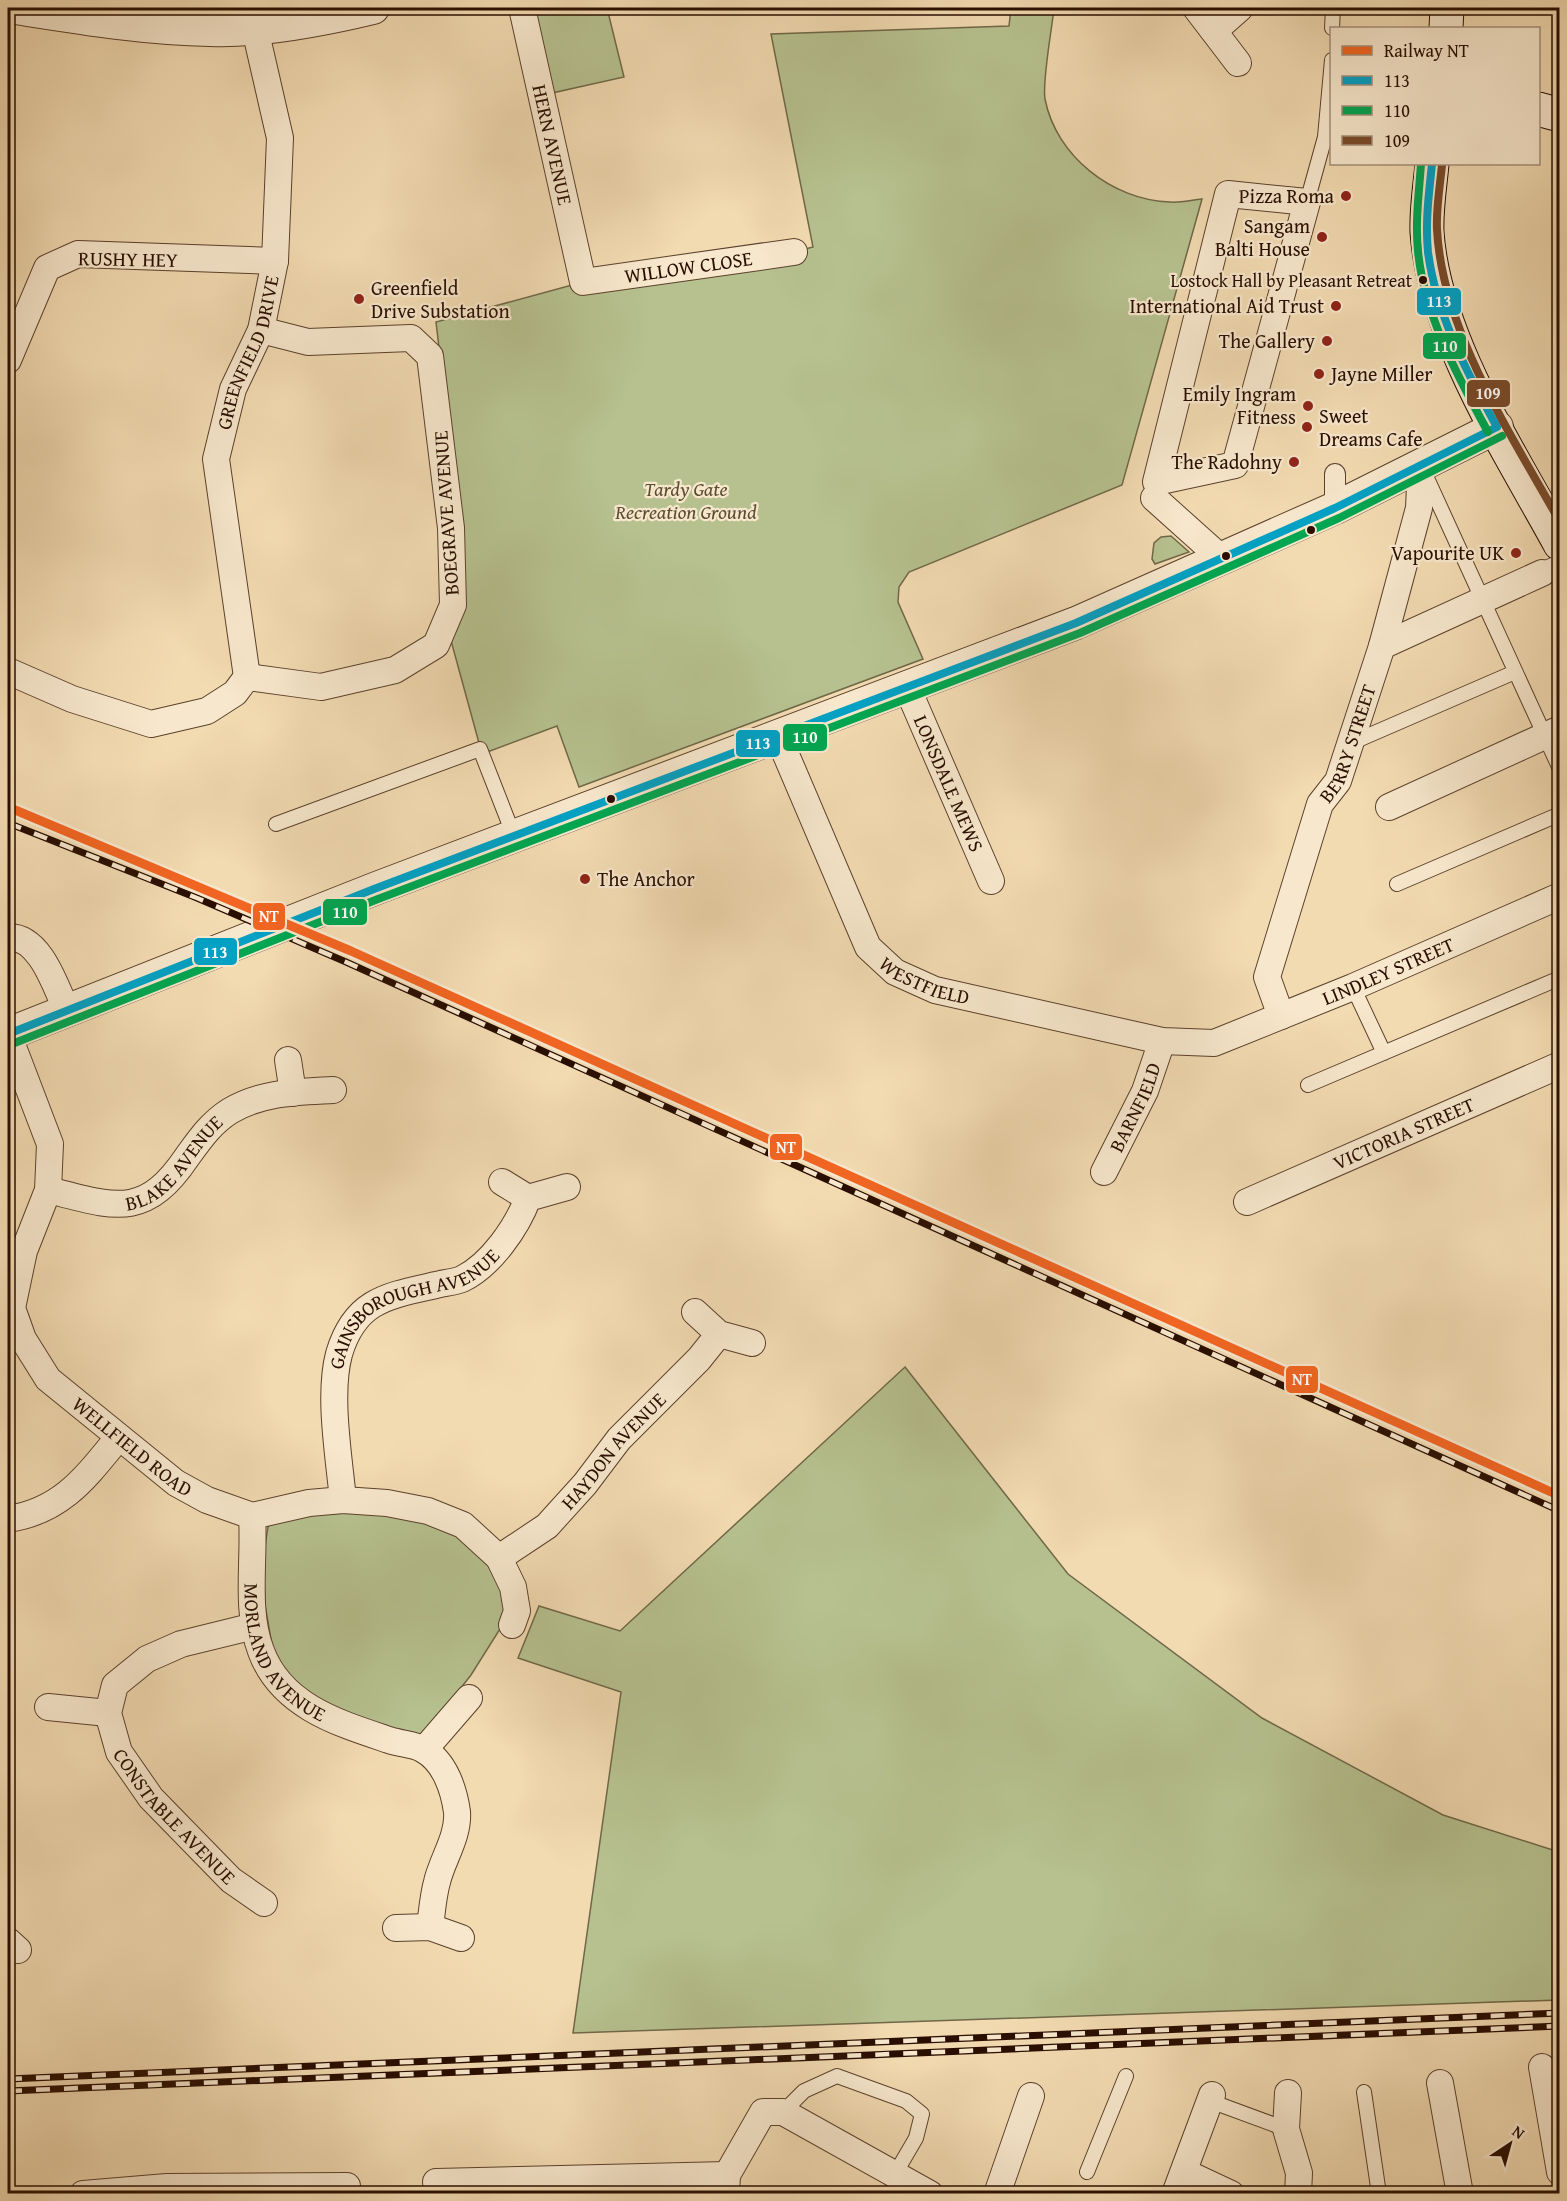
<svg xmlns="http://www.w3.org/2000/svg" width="1567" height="2201" font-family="'Gentium Book Plus',serif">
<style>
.green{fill:#b6c18f;stroke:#706848;stroke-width:1.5}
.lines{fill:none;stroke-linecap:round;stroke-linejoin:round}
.service-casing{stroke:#5b412c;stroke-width:16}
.pedestrian-casing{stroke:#5b412c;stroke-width:22}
.minor-casing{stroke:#5b412c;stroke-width:28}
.tertiary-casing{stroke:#5b412c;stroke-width:34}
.secondary-casing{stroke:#290e00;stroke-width:35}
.service{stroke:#f7e7cc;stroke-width:14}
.pedestrian{stroke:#f7e7cc;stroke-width:20}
.minor{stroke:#f7e7cc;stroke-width:26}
.tertiary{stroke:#f7e7cc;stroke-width:32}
.secondary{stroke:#f7e7cc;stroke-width:33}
.rail-casing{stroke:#290e00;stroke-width:7}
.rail{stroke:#f7e7cc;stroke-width:4.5;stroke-dasharray:14;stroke-linecap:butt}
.bus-1-casing{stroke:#f7e7cc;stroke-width:12}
.bus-2-casing{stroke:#f7e7cc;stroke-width:12}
.bus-3-casing{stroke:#f7e7cc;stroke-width:12}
.bus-1{stroke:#02a1c4;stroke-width:8}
.bus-2{stroke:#00a651;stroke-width:8}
.bus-3{stroke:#7a4b2a;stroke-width:8}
.rail-1-casing{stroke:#f7e7cc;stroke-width:14}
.rail-1{stroke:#f26522;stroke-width:9}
.poi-dot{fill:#8f2418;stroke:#f7e7cc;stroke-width:2}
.bus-dot{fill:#290e00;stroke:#f7e7cc;stroke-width:2}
.labels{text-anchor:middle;stroke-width:4.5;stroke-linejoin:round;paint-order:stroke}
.bus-label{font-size:18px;fill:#290e00;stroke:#f7e7cc;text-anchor:end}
.street-label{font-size:20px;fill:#290e00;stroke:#f7e7cc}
.poi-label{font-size:20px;fill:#290e00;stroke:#f7e7cc;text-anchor:end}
.park-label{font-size:20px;font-style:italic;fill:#5a4d32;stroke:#f7e7cc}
.line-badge{stroke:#f7e7cc;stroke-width:2}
.badge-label{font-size:16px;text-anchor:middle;font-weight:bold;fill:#fff}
</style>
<rect width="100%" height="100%" fill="#f2dab1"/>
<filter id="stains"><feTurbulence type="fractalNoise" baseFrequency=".00333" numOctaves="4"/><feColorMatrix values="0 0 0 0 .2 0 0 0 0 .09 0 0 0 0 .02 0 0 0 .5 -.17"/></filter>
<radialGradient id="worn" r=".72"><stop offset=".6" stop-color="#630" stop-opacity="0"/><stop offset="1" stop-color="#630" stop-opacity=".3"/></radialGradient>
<path class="green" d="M533 8H607L624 77 552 93Z
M1011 8H1054C1052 29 1042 81 1045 99 1056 156 1112 200 1170 202 1180 203 1191 200 1202 199L1122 485 909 572 899 587 898 602 923 659 579 787 557 726 482 754 450 637 453 467 436 322 583 282 794 252 813 247 771 34 1009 26Z
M1171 536 1189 552 1155 564 1152 559 1154 543 1161 537Z
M905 1367 1068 1574 1262 1718 1443 1815 1559 1852V2000L573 2033 621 1692 518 1658 539 1606 620 1631Z
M378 1512 423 1518 460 1535 478 1551 493 1572 507 1604 505 1621 471 1675 422 1737 365 1722 295 1690 273 1651 265 1605 263 1559 268 1527 273 1519 288 1515Z"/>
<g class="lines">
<defs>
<path id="service" d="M1332 28 1333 8
M1307 202 1325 137 1332 60
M1426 476 1560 769
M1351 743 1515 672
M276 824 480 749 514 836
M1397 884 1560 814
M1353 987 1384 1053
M1308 1085 1560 978
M1364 2092 1379 2194
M1210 2101 1286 2129
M783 2112 804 2091 837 2076 906 2101 922 2114 916 2138 895 2174
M1087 2172 1126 2076"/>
<path id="pedestrian" d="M1335 508V474
M1542 573 1560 565"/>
<g id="minor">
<path id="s1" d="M522 8 583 282 794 252"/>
<path d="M1196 8 1238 63"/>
<path d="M1214 31 1240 8"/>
<path d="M1228 194 1307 202 1235 465 1156 482Z"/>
<path d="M8 360 47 268 78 254 275 261"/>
<path d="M1154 498 1222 559"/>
<path d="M1382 646 1542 573"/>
<path d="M8 671 72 699 151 724 207 711 235 693 247 677"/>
<path d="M247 677 321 687 395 670 436 645 453 605 451 528 430 356 411 338 308 342 261 330"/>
<path id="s2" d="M247 677 216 459 233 389 261 330 275 261 280 138 255 29"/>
<path id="s3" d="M907 687 991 881"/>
<path id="s4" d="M778 736 868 947 895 972 935 990 1162 1041 1214 1043 1353 987 1560 896"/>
<path d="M1389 807 1560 729"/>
<path d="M8 937C40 936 55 985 66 1009"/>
<path id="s5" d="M1281 1016 1267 977 1320 804 1338 781 1382 646 1419 508 1421 465"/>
<path id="s6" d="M8 1034 50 1144 48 1190 24 1251 12 1308 23 1339 48 1379 176 1483 207 1500 252 1516 309 1503 343 1500 387 1503 428 1511 463 1525 499 1558 513 1587 517 1611 512 1625"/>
<path d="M288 1060 293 1093"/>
<path id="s7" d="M1104 1172 1145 1091 1162 1041"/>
<path d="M502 1182 528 1198"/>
<path id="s8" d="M48 1190C113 1206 144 1221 187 1157 200 1139 211 1123 230 1111 261 1092 298 1092 333 1090"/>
<path id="s9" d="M1247 1202 1560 1065"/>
<path d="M695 1312 719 1334 752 1343"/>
<path id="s10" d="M343 1500C339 1457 328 1395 339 1354 355 1300 387 1296 436 1285 444 1283 455 1282 462 1279 491 1265 517 1227 528 1198L567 1187"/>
<path id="s11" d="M252 1516C255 1560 245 1609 261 1651 281 1706 338 1723 389 1740 400 1744 415 1744 424 1750 445 1762 454 1790 457 1812 459 1836 442 1860 437 1882 433 1896 432 1912 430 1927"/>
<path d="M8 1519C62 1511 86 1477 118 1438"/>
<path id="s12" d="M499 1558 547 1526 585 1484 619 1439 699 1359 719 1334"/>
<path id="s13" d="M254 1626 181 1644 147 1659 115 1685 108 1713 119 1752 151 1798 231 1880 264 1903"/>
<path d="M48 1707 108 1713"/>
<path d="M424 1750 469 1698"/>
<path d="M396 1928 430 1927 461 1938"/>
<path d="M8 1941 18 1950"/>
<path d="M1542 2067 1560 2172"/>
<path d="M1440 2083 1460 2194"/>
<path d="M1288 2093 1286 2129 1299 2173 1298 2194"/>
<path d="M1184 2172 1231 2194"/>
<path d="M436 2182 727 2175"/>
<path d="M83 2194 167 2187 347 2186"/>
<path d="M726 2194 727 2175 763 2112H783L930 2194"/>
<path d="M997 2194 1031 2096"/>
<path d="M1175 2194 1212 2095"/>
</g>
<path id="tertiary" d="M15 8C79 18 145 29 210 30 261 32 323 20 373 8
M8 1034 374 889 1076 623 1335 508 1497 427"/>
<path id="secondary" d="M1446 28 1447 8
M1538 109 1560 115
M1432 164C1430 186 1426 210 1427 232 1434 337 1510 452 1560 544"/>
</defs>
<use href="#service" class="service-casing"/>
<use href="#pedestrian" class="pedestrian-casing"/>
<use href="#minor" class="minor-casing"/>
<use href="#tertiary" class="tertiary-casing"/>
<use href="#secondary" class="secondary-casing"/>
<use href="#service" class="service"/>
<use href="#pedestrian" class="pedestrian"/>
<use href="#minor" class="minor"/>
<use href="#tertiary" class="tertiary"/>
<use href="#secondary" class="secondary"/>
<defs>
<path id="rail" d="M8 823 197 898 346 962 1560 1511
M8 2079 1560 2013
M8 2091 1560 2026"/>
</defs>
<use href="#rail" class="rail-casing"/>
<use href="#rail" class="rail"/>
<defs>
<path id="bus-1" d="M1432 164C1429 193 1425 222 1428 252 1436 314 1467 373 1497 427
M8 1034 374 889 1076 623 1335 508 1497 427"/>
<path id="bus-2" d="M1421 164C1419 193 1415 222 1418 251 1424 315 1458 377 1488 432
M12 1044 378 899 1080 633 1339 518 1502 436"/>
<path id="bus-3" d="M1442 165C1440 186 1436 208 1437 229 1442 331 1511 434 1560 522"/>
</defs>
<use href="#bus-1" class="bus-1-casing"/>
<use href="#bus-2" class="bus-2-casing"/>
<use href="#bus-3" class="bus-3-casing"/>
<use href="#bus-1" class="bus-1"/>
<use href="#bus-2" class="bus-2"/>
<use href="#bus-3" class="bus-3"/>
<defs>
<path id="rail-1" d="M8 807 351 951 1560 1496"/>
</defs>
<use href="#rail-1" class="rail-1-casing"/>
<use href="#rail-1" class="rail-1"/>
</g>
<g class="poi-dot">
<circle cx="1346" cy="196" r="6"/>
<circle cx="1322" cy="237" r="6"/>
<circle cx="359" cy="299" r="6"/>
<circle cx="1336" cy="306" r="6"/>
<circle cx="1327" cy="341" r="6"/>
<circle cx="1319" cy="374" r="6"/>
<circle cx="1308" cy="406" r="6"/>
<circle cx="1307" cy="427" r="6"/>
<circle cx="1294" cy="462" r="6"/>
<circle cx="1516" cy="553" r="6"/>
<circle cx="585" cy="879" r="6"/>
</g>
<g class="bus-dot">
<circle cx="1423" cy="280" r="5"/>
<circle cx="1311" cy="530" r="5"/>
<circle cx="1226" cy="556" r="5"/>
<circle cx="611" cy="799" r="5"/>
</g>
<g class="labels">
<g class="bus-label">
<text x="1412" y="287">Lostock Hall by Pleasant Retreat</text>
</g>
<g class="street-label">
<text dy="7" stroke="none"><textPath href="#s1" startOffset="140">HERN AVENUE</textPath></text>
<text transform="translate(128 259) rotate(1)" y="7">RUSHY HEY</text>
<text dy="7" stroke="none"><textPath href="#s1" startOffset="387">WILLOW CLOSE</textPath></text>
<text dy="7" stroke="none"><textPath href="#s2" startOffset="332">GREENFIELD DRIVE</textPath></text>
<text transform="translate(446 513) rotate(-94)" y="7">BOEGRAVE AVENUE</text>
<text dy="7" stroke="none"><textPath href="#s5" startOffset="290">BERRY STREET</textPath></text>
<text dy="7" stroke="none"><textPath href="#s3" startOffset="105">LONSDALE MEWS</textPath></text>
<text dy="7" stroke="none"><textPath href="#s4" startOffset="783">LINDLEY STREET</textPath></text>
<text dy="7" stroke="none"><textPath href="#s4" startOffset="297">WESTFIELD</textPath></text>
<text dy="7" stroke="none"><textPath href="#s7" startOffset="72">BARNFIELD</textPath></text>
<text dy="7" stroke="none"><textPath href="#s9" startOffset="171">VICTORIA STREET</textPath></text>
<text dy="7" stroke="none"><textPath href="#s8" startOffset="144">BLAKE AVENUE</textPath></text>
<text dy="7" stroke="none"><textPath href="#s10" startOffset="238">GAINSBOROUGH AVENUE</textPath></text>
<text dy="7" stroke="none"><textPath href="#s6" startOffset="476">WELLFIELD ROAD</textPath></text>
<text dy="7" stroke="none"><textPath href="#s12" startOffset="158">HAYDON AVENUE</textPath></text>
<text dy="7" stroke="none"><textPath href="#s11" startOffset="148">MORLAND AVENUE</textPath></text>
<text dy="7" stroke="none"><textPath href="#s13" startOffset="308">CONSTABLE AVENUE</textPath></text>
</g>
<g class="poi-label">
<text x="1334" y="203">Pizza Roma</text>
<text x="1310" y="233">Sangam<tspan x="1310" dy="23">Balti House</tspan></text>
<text x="371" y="295" text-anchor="start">Greenfield<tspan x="371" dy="23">Drive Substation</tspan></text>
<text x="1324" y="313">International Aid Trust</text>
<text x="1315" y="348">The Gallery</text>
<text x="1331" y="381" text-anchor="start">Jayne Miller</text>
<text x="1296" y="401">Emily Ingram<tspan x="1296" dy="23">Fitness</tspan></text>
<text x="1319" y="423" text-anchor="start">Sweet<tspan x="1319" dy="23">Dreams Cafe</tspan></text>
<text x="1282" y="469">The Radohny</text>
<text x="1504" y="560">Vapourite UK</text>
<text x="597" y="886" text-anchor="start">The Anchor</text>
</g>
<g class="park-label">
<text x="686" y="496">Tardy Gate<tspan x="686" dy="23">Recreation Ground</tspan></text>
</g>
</g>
<g class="line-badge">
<rect x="1416" y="287" width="46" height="29" rx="6" fill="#02a1c4"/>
<rect x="1422" y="332" width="45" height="28" rx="6" fill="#00a651"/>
<rect x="1466" y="379" width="45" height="29" rx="6" fill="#7a4b2a"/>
<rect x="782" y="723" width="46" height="29" rx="6" fill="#00a651"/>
<rect x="735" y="729" width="46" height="29" rx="6" fill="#02a1c4"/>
<rect x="322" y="898" width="46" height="28" rx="6" fill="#00a651"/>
<rect x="252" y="902" width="34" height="29" rx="6" fill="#f26522"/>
<rect x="193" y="937" width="45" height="29" rx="6" fill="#02a1c4"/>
<rect x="769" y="1133" width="34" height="28" rx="6" fill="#f26522"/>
<rect x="1285" y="1365" width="34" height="29" rx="6" fill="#f26522"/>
</g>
<g class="badge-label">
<text x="1439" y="307">113</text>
<text x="1445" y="352">110</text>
<text x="1488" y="399">109</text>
<text x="805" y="743">110</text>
<text x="758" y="749">113</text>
<text x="345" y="918">110</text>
<text x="269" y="922">NT</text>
<text x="215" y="958">113</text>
<text x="786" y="1153">NT</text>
<text x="1302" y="1385">NT</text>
</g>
<rect width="1567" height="2201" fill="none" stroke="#f2dab1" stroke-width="30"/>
<rect x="9" y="9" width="1549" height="2183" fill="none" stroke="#290e00" stroke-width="3"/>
<rect x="15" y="15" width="1537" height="2171" fill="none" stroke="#290e00" stroke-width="1.5"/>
<rect x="1330" y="27" width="210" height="138" fill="#f7e7cc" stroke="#a5907a" stroke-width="1.5"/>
<rect x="1342" y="46" width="30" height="9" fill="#f26522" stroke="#a5907a" stroke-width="1.5"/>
<text x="1384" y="57" font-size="18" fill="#290e00">Railway NT</text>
<rect x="1342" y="76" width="30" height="9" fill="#02a1c4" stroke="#a5907a" stroke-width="1.5"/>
<text x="1384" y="87" font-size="18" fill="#290e00">113</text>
<rect x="1342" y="106" width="30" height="9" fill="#00a651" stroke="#a5907a" stroke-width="1.5"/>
<text x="1384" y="117" font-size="18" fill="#290e00">110</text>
<rect x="1342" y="136" width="30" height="9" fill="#7a4b2a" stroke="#a5907a" stroke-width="1.5"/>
<text x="1384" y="147" font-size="18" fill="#290e00">109</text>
<g transform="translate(1510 2144) rotate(36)" stroke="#f7e7cc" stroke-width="4.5" paint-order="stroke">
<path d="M0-4.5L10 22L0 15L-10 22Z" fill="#290e00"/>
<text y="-9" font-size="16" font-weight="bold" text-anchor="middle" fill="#290e00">N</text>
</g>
<rect width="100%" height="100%" filter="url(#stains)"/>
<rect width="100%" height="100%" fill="url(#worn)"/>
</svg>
